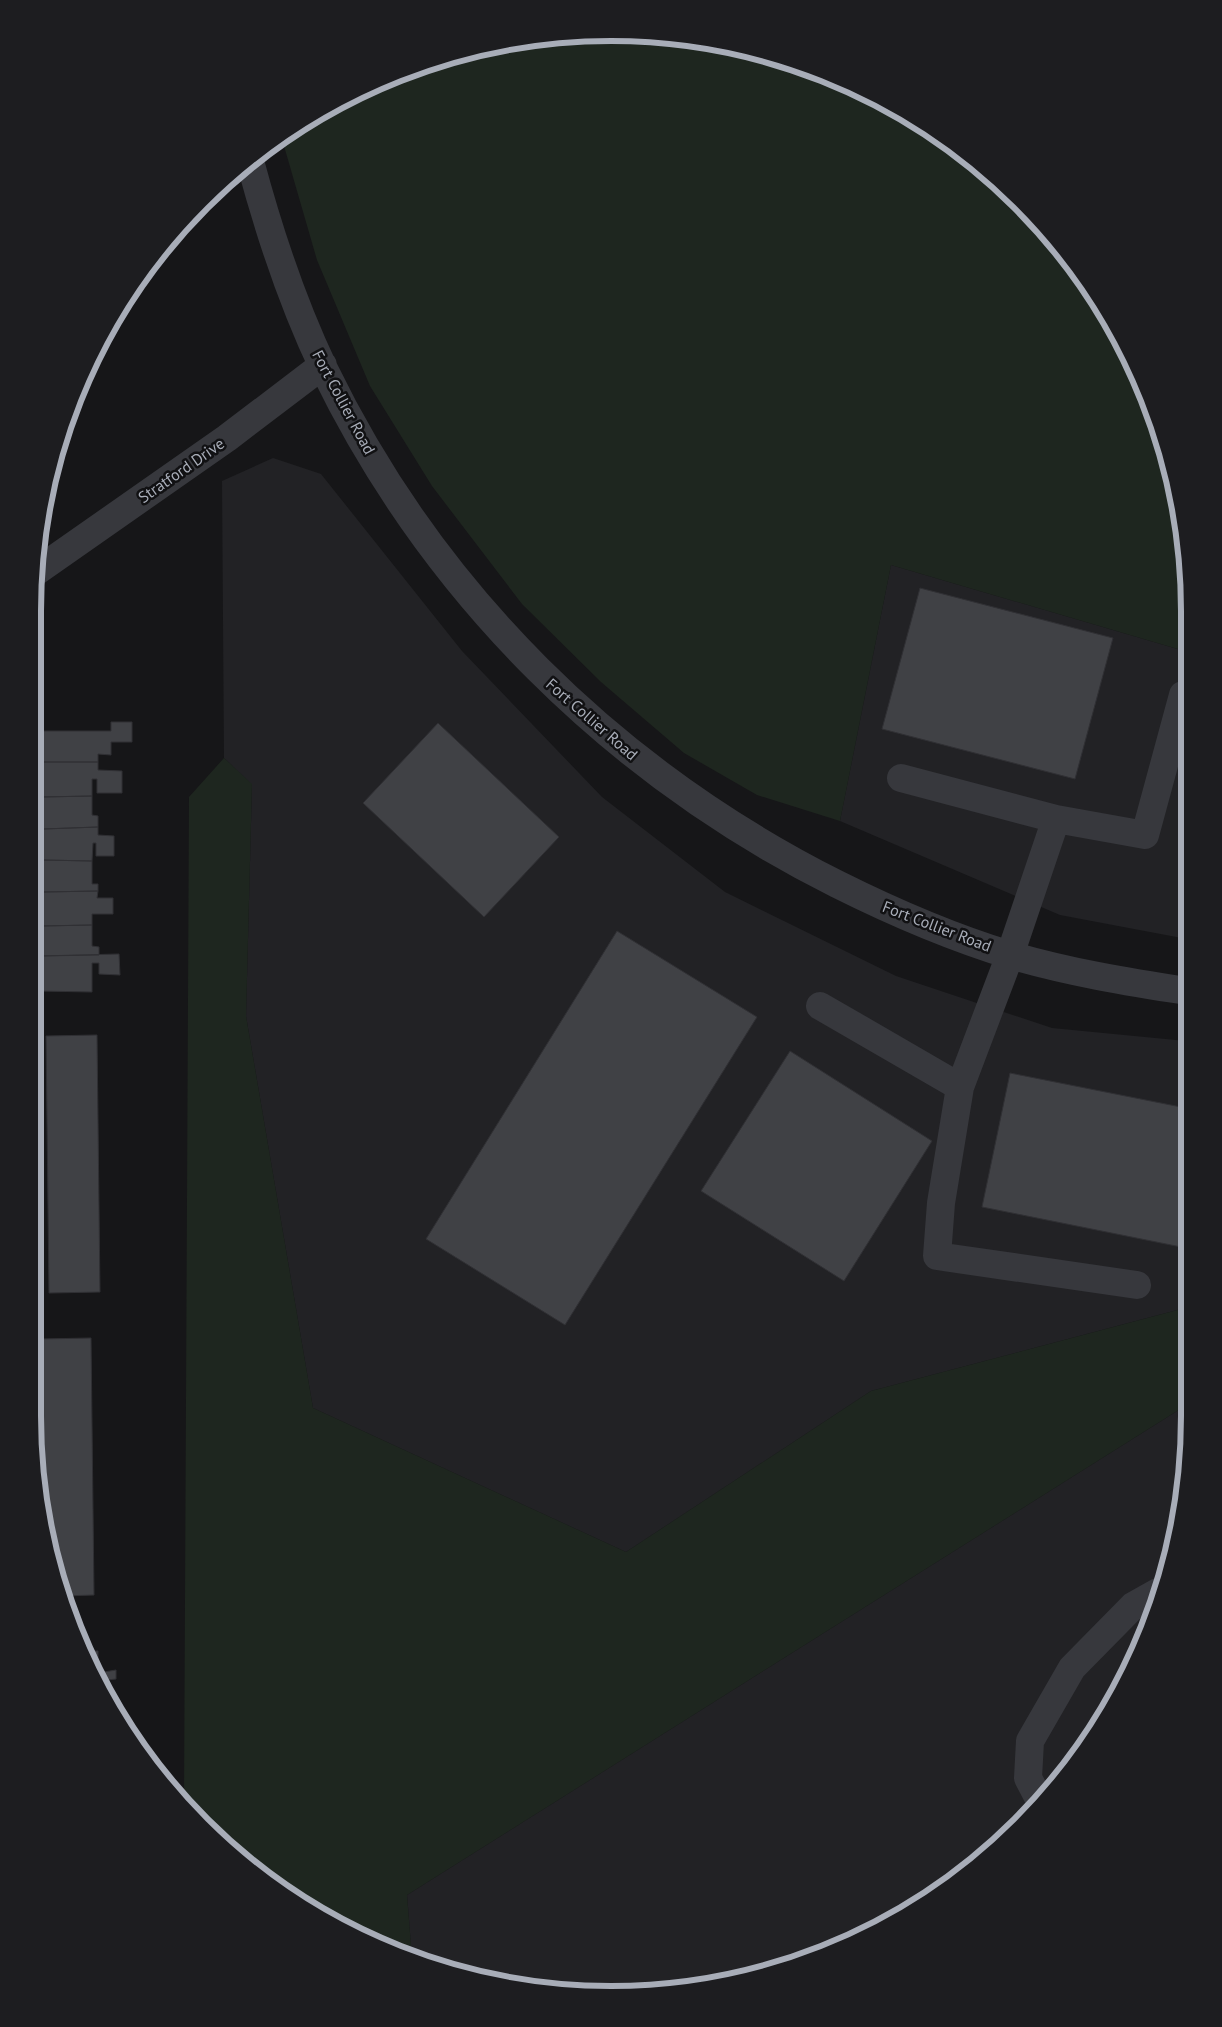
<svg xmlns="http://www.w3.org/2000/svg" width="1222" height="2027" font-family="'PT Sans',sans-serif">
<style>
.built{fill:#222225}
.green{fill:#1e261f}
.building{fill:#404145;stroke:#303034}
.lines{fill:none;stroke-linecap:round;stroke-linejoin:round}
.minor{stroke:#37383d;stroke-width:28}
.labels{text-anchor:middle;stroke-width:5;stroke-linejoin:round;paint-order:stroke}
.street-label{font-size:16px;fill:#a8adb8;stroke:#111113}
.rim{fill:none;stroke:#a8adb8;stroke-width:6}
</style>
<rect width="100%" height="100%" fill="#161618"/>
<path class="built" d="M273 458 321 474 462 651 602 797 725 892 896 976 1052 1028 1186 1041 1185 1308 871 1391 626 1552 313 1408 246 1016 252 785 224 758 222 481Z
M891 565 1188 652 1187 939 1060 915 840 821Z
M1185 1406V1491L1146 1637 1070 1768 963 1875 867 1935 797 1964 687 1990 611 1994 535 1990 425 1964 412 1958 407 1895Z"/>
<path class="green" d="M649 34 760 52 867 92 963 152 1046 230 1112 322 1170 461 1188 573V652L891 565 840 821 757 795 684 753 601 682 522 604 432 486 370 386 317 260 282 139 322 110 425 63 535 37Z
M224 758 252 784 246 1016 313 1408 626 1552 871 1391 1185 1308V1406L407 1895 412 1958 355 1935 259 1875 184 1800 189 797Z"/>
<path class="building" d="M920 588 1113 638 1075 779 882 729Z
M111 722H132V742H111V755L98 754V762H40L41 731H111Z
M438 723 559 837 484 917 363 803Z
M40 762H98V770L122 771V793H97V779H92V796L40 797Z
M92 796V815L98 816V827L43 829V797Z
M98 827V835L114 836V856H96V843H93L92 861 43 860V829Z
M43 860 92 861V884H98V891L43 892Z
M98 891 97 898H113V914H92V925L43 926V892Z
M92 925V946L99 947V955L39 956 38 926Z
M617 931 757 1017 565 1325 426 1239Z
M119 954 120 975 99 974V963H92V992L39 991V956Z
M97 1035 100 1292 49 1293 46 1036Z
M790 1051 932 1141 844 1281 701 1191Z
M1010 1073 1186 1108V1248L982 1207Z
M91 1338 94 1595 62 1596 42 1510 40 1339Z
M84 1651H98V1673L116 1670V1679L107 1680V1678L97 1679Z"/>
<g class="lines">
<path class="minor" d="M250 161C269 232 292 302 324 369 433 594 614 772 837 884 893 912 951 937 1010 955 1068 972 1127 982 1187 991
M37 571 227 438 323 365
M1056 819 1145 835 1183 695
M820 1006 960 1087 1010 955 1056 819 901 778
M960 1087 941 1203 937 1256 1137 1285
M1039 1799 1028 1778 1030 1741 1072 1668 1133 1606 1158 1592"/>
</g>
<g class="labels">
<g class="street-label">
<text transform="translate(344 402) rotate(62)" y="6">Fort Collier Road</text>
<text transform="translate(181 470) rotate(-35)" y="6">Stratford Drive</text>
<text transform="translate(592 719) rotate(41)" y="6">Fort Collier Road</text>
<text transform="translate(937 926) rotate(21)" y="6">Fort Collier Road</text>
</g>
</g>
<path d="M0 0H1222V2027H0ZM611 41H611A570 570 0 0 1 1181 611V1416A570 570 0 0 1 611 1986H611A570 570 0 0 1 41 1416V611A570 570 0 0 1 611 41Z" fill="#1d1d20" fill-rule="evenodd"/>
<path class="rim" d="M611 41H611A570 570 0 0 1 1181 611V1416A570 570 0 0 1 611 1986H611A570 570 0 0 1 41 1416V611A570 570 0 0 1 611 41Z"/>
</svg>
